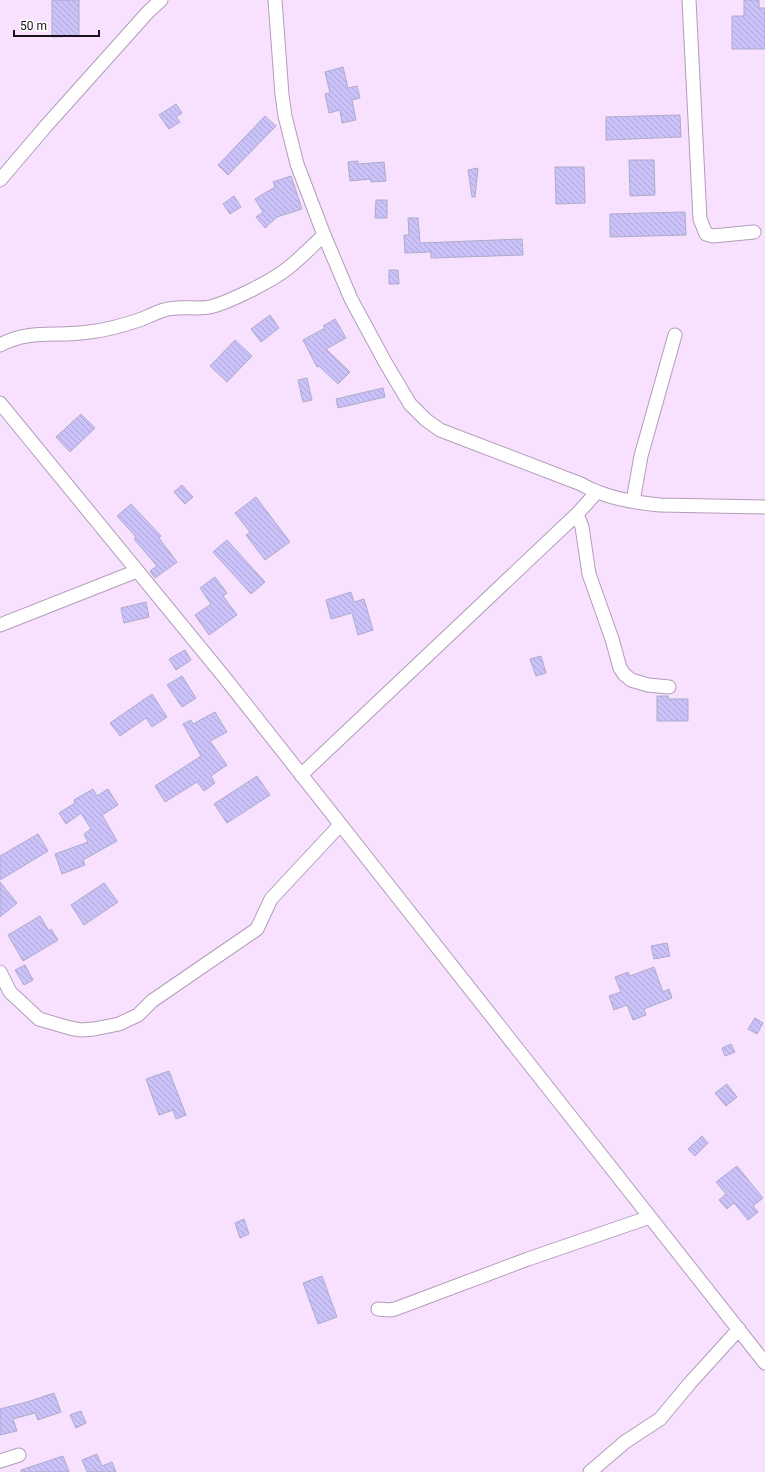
<svg xmlns="http://www.w3.org/2000/svg" width="765" height="1472" font-family="Roboto,sans-serif">
<style>
.building{fill:url(#building-back-hatch);stroke:#afabcb}
.lines{fill:none;stroke-linecap:round;stroke-linejoin:round}
.minor-casing{stroke:#b29db8;stroke-width:15}
.minor{stroke:#fff;stroke-width:13}
</style>
<defs>
<pattern id="building-back-hatch" width="6" height="6" patternUnits="userSpaceOnUse"><rect width="6" height="6" fill="#cac2f9"/><path d="M-1 5l2 2M0 0l6 6M5-1l2 2" fill="none" stroke="#ada6d5"/></pattern>
</defs>
<rect width="100%" height="100%" fill="#f8e1fe"/>
<path class="building" d="M52 0H79V36L52 37Z
M744 0H759V8H765V49H732V16H744Z
M343 67 348 88 357 86 360 98 352 100 356 120 342 123 340 110 329 113 325 94 330 93 325 72Z
M176 104 182 113 176 117 180 122 169 129 159 115Z
M680 115 681 137 606 140V117Z
M265 116 276 126 228 175 218 165Z
M629 160H654L655 195 630 196Z
M358 161V164L384 162 386 181 371 182V179L350 181 348 162Z
M555 167H584L585 203 556 204Z
M478 168 475 197H472L468 170Z
M291 176 302 209 277 217 265 228 256 217 263 212 255 199 275 187 273 182Z
M234 196 241 207 230 214 223 204Z
M376 200H387V218H375Z
M685 212 686 235 610 237V214Z
M408 218H418L420 243 522 239 523 255 431 258V252L405 253 404 235H409Z
M389 270H398L399 284H389Z
M270 315 279 328 261 342 251 329Z
M335 319 346 338 326 349 350 372 338 384 319 366 317 367 303 340 325 328 323 326Z
M235 340 252 356 227 382 210 366Z
M307 378 312 400 303 402 298 380Z
M383 388 385 397 338 408 336 399Z
M81 414 95 428 70 452 56 437Z
M182 485 193 497 185 504 174 492Z
M256 497 290 542 265 560 246 535 250 532 235 513Z
M131 504 161 536 159 538 177 562 155 578 150 571 157 566 134 539 136 537 117 516Z
M227 540 265 582 251 594 213 552Z
M215 577 227 593 223 596 237 615 209 635 195 615 211 604 200 588Z
M351 592 354 602 364 599 373 630 358 635 352 613 331 619 326 600Z
M146 602 149 617 124 623 121 608Z
M185 650 191 660 176 670 169 659Z
M541 656 546 673 536 676 530 659Z
M182 676 196 698 182 707 167 685Z
M152 694 167 717 152 727 146 718 120 736 110 723Z
M657 696H668V699H688V721H657Z
M215 712 227 732 210 741 227 765 211 776 215 783 204 791 197 782 165 802 155 786 201 756 183 724 191 720 193 724Z
M257 776 270 795 227 823 214 804Z
M93 789 97 796 108 789 118 805 102 815 117 841 83 860 85 865 62 874 55 854 88 842 84 834 91 829 81 813 66 824 59 813 75 803 74 800Z
M38 834 48 851 0 880V856Z
M0 882 17 903 0 917Z
M104 883 118 902 84 925 71 905Z
M40 916 49 931 51 929 58 940 23 961 8 935Z
M667 943 670 956 654 959 651 946Z
M25 965 33 980 24 985 15 970Z
M654 967 663 992 669 989 672 998 644 1009 646 1015 633 1020 627 1005 614 1010 609 996 621 992 615 977 628 972 630 976Z
M755 1018 763 1023 757 1034 748 1029Z
M731 1044 735 1052 725 1056 722 1048Z
M169 1071 186 1115 176 1119 173 1110 159 1115 146 1079Z
M727 1084 737 1097 726 1106 715 1093Z
M702 1136 708 1143 695 1156 688 1149Z
M737 1166 763 1198 753 1206 758 1212 748 1220 734 1203 727 1209 719 1200 726 1194 716 1182Z
M244 1219 249 1234 240 1238 235 1223Z
M322 1276 337 1317 318 1324 303 1283Z
M54 1393 61 1412 38 1420 35 1413 13 1419 17 1431 0 1435V1409L27 1402Z
M81 1411 86 1423 76 1428 70 1415Z
M97 1454 102 1466 112 1462 116 1472H87L82 1460Z
M63 1456 69 1472H21V1470Z"/>
<g class="lines">
<defs>
<path id="minor" d="M275 0 282 95 285 116 297 164 324 235 351 299 385 362 410 404 426 420 440 430 581 484C586 487 592 490 598 492 617 500 639 503 660 505L765 507
M689 0 700 219 706 234 713 236 754 232
M0 180 46 126 148 12 161 0
M0 345C29 329 57 337 89 332 107 330 125 325 142 319 149 316 157 312 164 310 179 305 195 310 210 307 230 302 272 281 288 268 301 258 312 246 324 235
M0 403 225 678 765 1363
M633 501 641 456 675 335
M577 514 582 527 589 574 612 639 620 668 624 674 631 680 648 685 669 687
M0 625 137 571
M301 775 577 514 597 492
M0 972 10 992 39 1019 70 1028 81 1030 94 1029 119 1024 138 1015 152 1001 257 929 271 899 340 825
M378 1309 389 1310 395 1309 528 1259 650 1217
M0 1461 19 1455
M590 1472 625 1442 660 1419 690 1383 739 1329"/>
</defs>
<use href="#minor" class="minor-casing"/>
<use href="#minor" class="minor"/>
</g>
<path d="M14 30v6h85v-6" fill="none" stroke="#18101a" stroke-width="2"/>
<text x="20" y="30" font-size="12" fill="#18101a" stroke="#ffffff" stroke-width="3" paint-order="stroke">50 m</text>
</svg>
